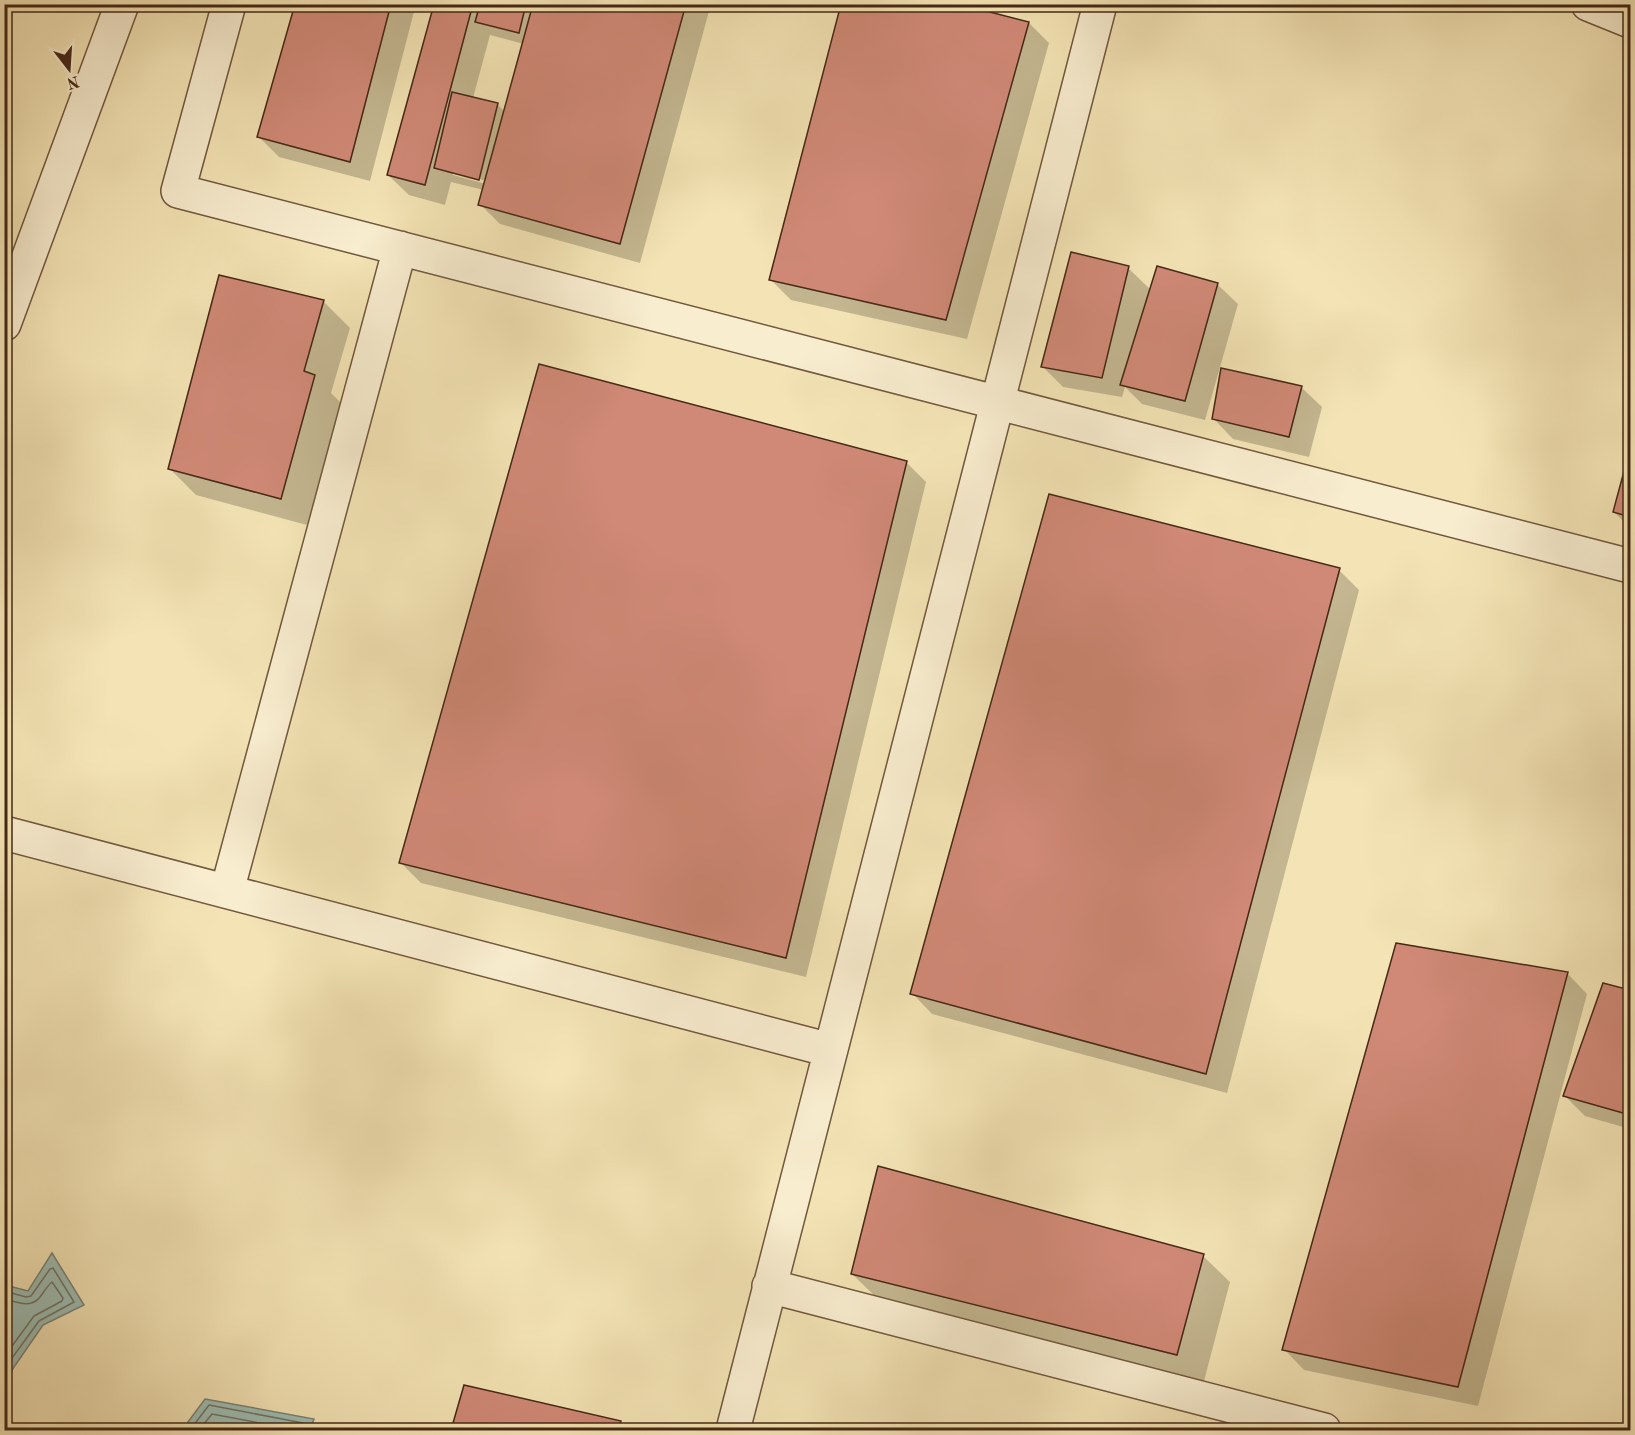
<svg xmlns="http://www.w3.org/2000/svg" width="1635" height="1435" font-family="'Old Standard TT',serif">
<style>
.water{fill:#9dbeb4;stroke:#7a8274;stroke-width:1.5}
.shadow{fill:#0003;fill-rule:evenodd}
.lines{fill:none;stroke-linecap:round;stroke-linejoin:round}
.shore{stroke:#717364;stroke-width:1.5}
.building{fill:#d08977;stroke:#452815;stroke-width:1.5}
.minor-casing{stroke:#71573d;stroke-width:36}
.minor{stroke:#f8edcf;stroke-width:33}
</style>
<rect width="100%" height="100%" fill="#f4e4b5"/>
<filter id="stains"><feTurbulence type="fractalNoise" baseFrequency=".00333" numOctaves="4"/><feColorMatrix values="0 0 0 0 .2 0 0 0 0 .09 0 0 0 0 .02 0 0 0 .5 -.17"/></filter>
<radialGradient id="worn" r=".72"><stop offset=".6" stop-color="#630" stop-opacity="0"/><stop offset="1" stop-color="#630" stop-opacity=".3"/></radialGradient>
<path class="water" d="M52 1253 84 1305 43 1325 5 1380V1285L28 1291Z
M205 1399 314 1419 310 1430H182Z"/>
<path class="shadow" d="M296 4H416L370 181 279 157 259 137Z
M436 4H711L640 263 500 224 480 204 484 190 451 182 445 205 409 195 388 175ZM490 35 524 44 505 112 497 104 473 98ZM453 172 487 181 486 184 453 175Z
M1029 23 1049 43 967 339 791 300 771 280Z
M1128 268 1151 290 1217 284 1238 304 1205 420 1142 404 1125 387 1122 397 1063 387 1043 367Z
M323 301 350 328 331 393 341 403 307 525 196 495 170 469Z
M1301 387 1322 407 1309 457 1233 439 1213 418Z
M1630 454V528L1614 512Z
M906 462 926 482 806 977 421 883 401 863Z
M1339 570 1359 590 1227 1093 932 1014 912 993Z
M1567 973 1587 994 1478 1406 1304 1370 1284 1349Z
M1604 985 1630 991V1129L1585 1116 1565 1096Z
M1203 1256 1230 1282 1204 1381 879 1300 852 1274Z
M465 1387 620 1422 629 1430H453Z"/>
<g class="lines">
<path class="shore" d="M4 1291 26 1297 31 1296 50 1269 53 1268 74 1302 39 1321 4 1369
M4 1299C17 1302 31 1309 40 1297 44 1292 47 1286 52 1282L63 1298 62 1301 34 1316 4 1357
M190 1430 209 1405 303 1423 305 1430
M199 1430 212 1414 297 1430"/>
</g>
<path class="building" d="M295 4H391L350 162 257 137Z
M434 4H473L425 185 387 175Z
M480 4H526L519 33 475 22Z
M533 4H686L620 244 478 205Z
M841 4H959L1029 22 946 320 769 280Z
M452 92 498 103 479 180 434 168Z
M1071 252 1129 266 1102 378 1041 367Z
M1157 266 1218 283 1185 401 1120 385Z
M219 275 324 300 304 371 315 375 281 499 168 469Z
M539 364 907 461 786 958 399 863Z
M1221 368 1302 386 1289 437 1212 419Z
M1630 449V517L1613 512Z
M1049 494 1340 568 1206 1074 910 994Z
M1396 943 1568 972 1458 1387 1282 1350Z
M1603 983 1630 990V1115L1563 1096Z
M878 1166 1204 1254 1177 1355 851 1274Z
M464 1385 621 1421 618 1430H451Z"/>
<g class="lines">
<defs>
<path id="minor" d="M229 4 178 191 1630 566
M1588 4 1630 21
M4 324 122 4
M4 833 830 1050
M227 891 400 248
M769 1286 1324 1430
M733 1430 1100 4"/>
</defs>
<use href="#minor" class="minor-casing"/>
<use href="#minor" class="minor"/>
</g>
<rect width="1635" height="1435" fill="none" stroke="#f4e4b5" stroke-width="24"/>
<rect x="6" y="6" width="1623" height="1423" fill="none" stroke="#452815" stroke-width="3"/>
<rect x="12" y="12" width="1611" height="1411" fill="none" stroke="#452815" stroke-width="1.5"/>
<g transform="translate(69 69) rotate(163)" stroke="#f8edcf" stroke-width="4.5" paint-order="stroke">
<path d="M0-4.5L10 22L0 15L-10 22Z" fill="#452815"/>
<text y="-9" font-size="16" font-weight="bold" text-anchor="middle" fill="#452815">N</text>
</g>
<rect width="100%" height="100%" filter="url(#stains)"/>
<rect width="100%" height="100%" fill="url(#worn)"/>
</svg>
